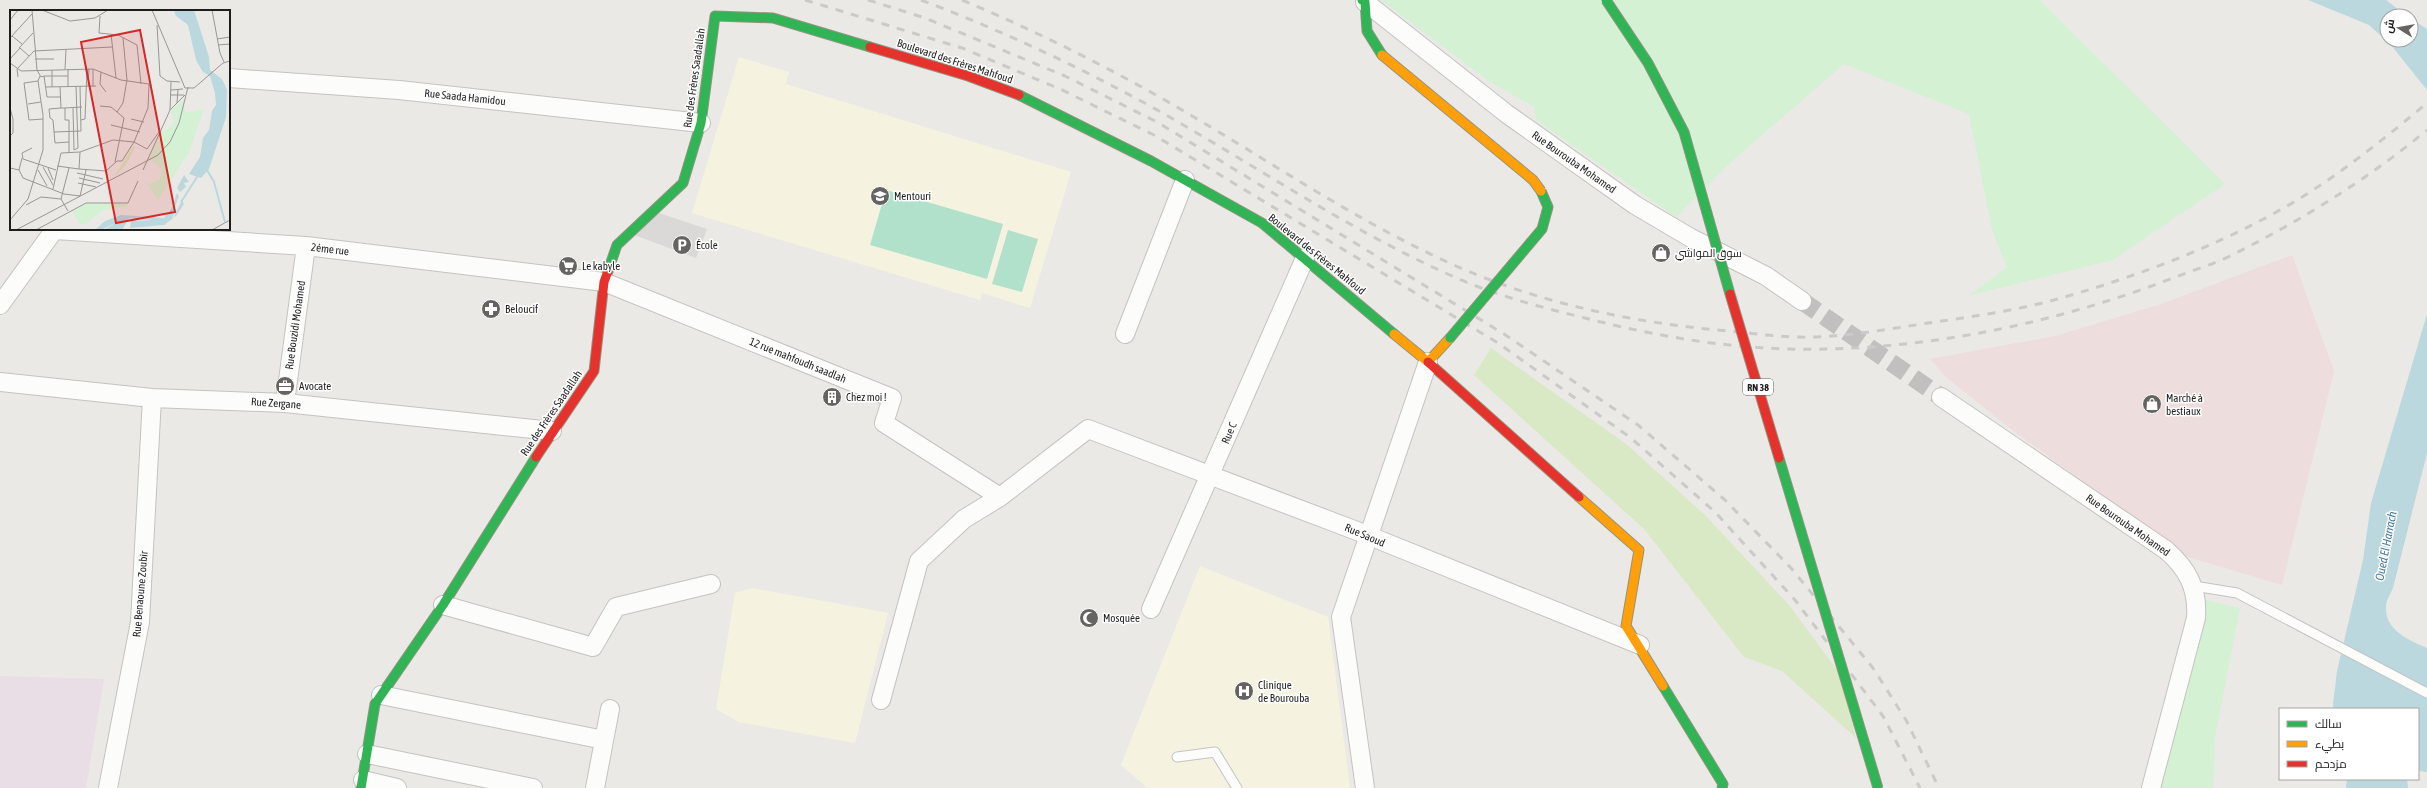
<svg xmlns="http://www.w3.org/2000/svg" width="2427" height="788" font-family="'Asap Condensed',Cairo,sans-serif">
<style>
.residential{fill:#dad9d7}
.commercial{fill:#eddddc}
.industrial{fill:#e9dee5}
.education{fill:#f5f3e0}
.grass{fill:#d9e8c5}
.park{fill:#d4f1d3}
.pitch{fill:#b2e1cb}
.water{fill:#bad8de}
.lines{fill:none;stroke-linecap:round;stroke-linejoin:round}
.street-tunnel{stroke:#c2c0be;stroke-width:18;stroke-dasharray:18 9;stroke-linecap:butt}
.lane-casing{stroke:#c4c3c2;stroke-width:11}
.street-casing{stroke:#c4c3c2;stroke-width:20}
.fast-casing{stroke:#94947f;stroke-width:11}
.slow-casing{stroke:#94947f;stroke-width:11}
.jam-casing{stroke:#94947f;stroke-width:11}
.lane{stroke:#fcfcfb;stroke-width:9}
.street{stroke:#fcfcfb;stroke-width:18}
.fast{stroke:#30b455;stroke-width:9}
.slow{stroke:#ff9f0a;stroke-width:9}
.jam{stroke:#e5322d;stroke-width:9}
.rail{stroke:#cacac9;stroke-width:3;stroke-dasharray:8 8;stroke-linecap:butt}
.fast-bridge-casing{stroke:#94947f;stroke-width:11;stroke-linecap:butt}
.slow-bridge-casing{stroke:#94947f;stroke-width:11;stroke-linecap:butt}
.jam-bridge-casing{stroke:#94947f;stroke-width:11;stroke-linecap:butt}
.fast-bridge{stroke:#30b455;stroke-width:9}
.slow-bridge{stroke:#ff9f0a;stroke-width:9}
.jam-bridge{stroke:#e5322d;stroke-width:9}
.labels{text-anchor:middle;stroke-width:3;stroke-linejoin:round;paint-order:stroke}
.shield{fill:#fff;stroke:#616161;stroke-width:1}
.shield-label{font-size:10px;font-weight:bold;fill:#1d1d1d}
.street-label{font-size:11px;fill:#1d1d1d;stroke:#fff}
.poi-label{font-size:11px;fill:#1d1d1d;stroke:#fff;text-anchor:start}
.water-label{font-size:12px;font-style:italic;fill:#4a7aa1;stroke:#fff}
.inset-river{fill:none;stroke:#bad8de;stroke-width:2}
.inset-road{fill:none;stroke:#999796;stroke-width:1}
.view{fill:#d62828;fill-opacity:0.15;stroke:#d62828;stroke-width:2}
.inset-edge{fill:none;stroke:#1d1d1d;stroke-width:2}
</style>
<rect width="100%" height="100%" fill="#ebe9e6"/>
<path class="residential" d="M653 211 707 229 696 258 629 233Z"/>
<path class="commercial" d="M2292 255 2334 371 2282 585 2185 556 2011 429 1947 378 1930 359 2055 336 2158 305Z"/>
<path class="industrial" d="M0 676 104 679 86 788H0Z"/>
<path class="education" d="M739 57 789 72 786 84 1071 172 1030 308 982 293 980 300 692 213Z
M1200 566 1328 617 1350 788H1148L1121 765Z
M752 588 888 613 855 743 739 722 716 709 735 593Z"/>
<path class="grass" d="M1491 348 1626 444 1705 515 1789 605 1840 674 1856 738 1782 671 1744 657 1644 529 1474 375Z"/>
<path class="park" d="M1381 0H2040L2225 184 2113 260 1968 296 2007 267 1992 230 1969 114 1844 64 1730 163 1676 217 1536 120 1534 107 1490 82Z
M2206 600 2240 608 2215 737 2213 788H2159Z"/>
<path class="pitch" d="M886 190 1003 224 987 279 870 245Z
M1008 230 1038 239 1022 292 992 284Z"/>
<path class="water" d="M2308 0H2386L2407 16H2387V40H2411V19L2427 29V90L2391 45 2369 25Z
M2427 314V453L2393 588C2391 593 2386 600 2386 606 2384 630 2409 640 2427 648V772L2418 771V709H2333V704L2337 671 2363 560 2371 503Z
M2347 779H2407L2408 788H2346Z"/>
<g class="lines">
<path class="street-tunnel" d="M1802 301 1941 397"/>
<defs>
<path id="lane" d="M2194 586 2237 593 2427 693
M1177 757 1215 752 1237 788"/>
<path id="street" d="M1365 2 1507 114 1635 205 1691 238 1766 276 1802 301
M229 78 399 90 701 123
M55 230 306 246 604 282 892 398 884 423 1000 497 1088 429 1357 531 1640 645
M0 305 55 229
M1125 334 1185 180
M0 382 152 398 285 403 552 431
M1941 397 2166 550C2188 569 2198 589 2196 618L2151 788
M285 403 306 246
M443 605 593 647 616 607 711 584
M1151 609 1305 258
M381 695 604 740
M881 700 919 561 964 519 1000 497
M367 754 533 788
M363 780 397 788
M108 788 140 622 152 398
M595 788 610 709
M1365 788 1341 617 1428 362"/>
<path id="fast" d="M1362 0 1365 2 1367 31 1382 55
M1019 95 1151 161 1262 223 1394 334
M608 271 617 245 683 183 701 123 715 16 773 18 870 47
M1663 686 1723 784 1722 788
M361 788 375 704 443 605 536 457"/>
<path id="slow" d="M1394 334 1428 362 1450 338
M1579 497 1639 550 1626 626 1663 686"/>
<path id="jam" d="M870 47 968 76 1019 95
M1428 362 1579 497
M536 457 594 371 604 282 608 271"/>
</defs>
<use href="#lane" class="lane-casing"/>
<use href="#street" class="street-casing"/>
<use href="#fast" class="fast-casing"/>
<use href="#slow" class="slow-casing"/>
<use href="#jam" class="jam-casing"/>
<use href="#lane" class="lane"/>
<use href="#street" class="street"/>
<use href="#fast" class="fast"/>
<use href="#slow" class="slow"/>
<use href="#jam" class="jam"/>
<path class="rail" d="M805 0 962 48 1060 89 1154 135 1498 343 1631 438 1715 512 1795 600 1883 716 1920 788
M868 0 925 18 1065 76 1157 122 1504 334 1638 425 1725 500 1791 568 1873 668 1906 720 1939 788
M921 0C1003 31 1082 68 1159 111 1256 166 1349 230 1452 276 1494 295 1540 307 1585 318 1651 335 1719 347 1787 349 1918 352 2051 325 2173 278 2193 270 2215 264 2234 254 2302 220 2368 179 2427 130
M962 0C1031 29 1098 62 1163 99 1261 155 1353 220 1456 266 1542 304 1635 323 1728 331 1757 334 1787 338 1816 337 1854 335 1891 329 1928 323 1970 317 2013 311 2054 300 2126 280 2205 251 2271 215 2327 185 2378 144 2427 103"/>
<defs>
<path id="fast-bridge" d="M1606 0 1648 63 1684 132 1730 294
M1450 338 1542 229 1548 207 1541 191
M1779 458 1878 788"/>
<path id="slow-bridge" d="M1382 55 1533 180 1541 191"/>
<path id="jam-bridge" d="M1730 294 1779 458"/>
</defs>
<use href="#fast-bridge" class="fast-bridge-casing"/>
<use href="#slow-bridge" class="slow-bridge-casing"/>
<use href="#jam-bridge" class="jam-bridge-casing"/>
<use href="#fast-bridge" class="fast-bridge"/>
<use href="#slow-bridge" class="slow-bridge"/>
<use href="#jam-bridge" class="jam-bridge"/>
</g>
<defs>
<symbol id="school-disc" viewBox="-11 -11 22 22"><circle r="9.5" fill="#656463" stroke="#fff"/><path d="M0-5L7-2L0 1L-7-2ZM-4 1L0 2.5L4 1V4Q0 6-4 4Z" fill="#fff"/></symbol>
<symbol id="parking-disc" viewBox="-11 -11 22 22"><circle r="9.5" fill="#656463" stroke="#fff"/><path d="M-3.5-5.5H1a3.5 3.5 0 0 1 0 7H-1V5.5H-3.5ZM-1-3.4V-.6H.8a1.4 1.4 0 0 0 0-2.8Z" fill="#fff"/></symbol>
<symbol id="shop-disc" viewBox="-11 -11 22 22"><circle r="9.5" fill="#656463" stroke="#fff"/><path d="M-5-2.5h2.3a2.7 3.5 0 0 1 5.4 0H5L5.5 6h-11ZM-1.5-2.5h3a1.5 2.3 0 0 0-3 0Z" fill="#fff"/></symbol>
<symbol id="supermarket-disc" viewBox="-11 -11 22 22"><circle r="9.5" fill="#656463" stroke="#fff"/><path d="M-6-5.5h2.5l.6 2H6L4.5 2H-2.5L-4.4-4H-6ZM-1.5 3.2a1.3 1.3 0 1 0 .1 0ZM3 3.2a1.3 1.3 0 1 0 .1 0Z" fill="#fff"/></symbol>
<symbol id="pharmacy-disc" viewBox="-11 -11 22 22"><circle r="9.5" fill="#656463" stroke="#fff"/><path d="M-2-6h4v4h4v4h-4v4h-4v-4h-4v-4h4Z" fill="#fff"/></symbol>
<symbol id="office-disc" viewBox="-11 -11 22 22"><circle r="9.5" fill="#656463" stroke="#fff"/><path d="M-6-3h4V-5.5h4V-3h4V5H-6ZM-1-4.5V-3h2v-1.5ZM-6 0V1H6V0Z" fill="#fff"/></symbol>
<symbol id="building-disc" viewBox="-11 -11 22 22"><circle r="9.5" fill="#656463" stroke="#fff"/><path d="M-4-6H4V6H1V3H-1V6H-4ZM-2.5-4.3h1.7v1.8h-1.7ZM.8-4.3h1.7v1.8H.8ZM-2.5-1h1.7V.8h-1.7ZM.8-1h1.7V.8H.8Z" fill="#fff"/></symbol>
<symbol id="mosque-disc" viewBox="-11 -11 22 22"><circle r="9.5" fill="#656463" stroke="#fff"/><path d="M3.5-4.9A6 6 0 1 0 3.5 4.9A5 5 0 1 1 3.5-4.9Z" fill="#fff"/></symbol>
<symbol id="hospital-disc" viewBox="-11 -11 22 22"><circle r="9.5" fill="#656463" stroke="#fff"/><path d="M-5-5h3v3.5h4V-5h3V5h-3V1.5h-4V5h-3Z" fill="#fff"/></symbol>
</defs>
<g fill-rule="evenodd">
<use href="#school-disc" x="869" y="185" width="22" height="22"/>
<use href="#parking-disc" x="671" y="234" width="22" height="22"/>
<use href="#shop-disc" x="1650" y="242" width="22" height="22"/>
<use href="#supermarket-disc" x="557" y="255" width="22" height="22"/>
<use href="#pharmacy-disc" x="480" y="298" width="22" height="22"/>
<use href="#office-disc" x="274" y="375" width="22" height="22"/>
<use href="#building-disc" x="821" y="386" width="22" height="22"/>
<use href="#shop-disc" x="2141" y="393" width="22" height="22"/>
<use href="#mosque-disc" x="1078" y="607" width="22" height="22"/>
<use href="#hospital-disc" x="1233" y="680" width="22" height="22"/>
</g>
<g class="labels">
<rect class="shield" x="1743" y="379" width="30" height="16" rx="3"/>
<g class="shield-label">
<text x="1758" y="391">RN 38</text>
</g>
<g class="street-label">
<text transform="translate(955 61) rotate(18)" y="4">Boulevard des Frères Mahfoud</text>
<text transform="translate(694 78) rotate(-82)" y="4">Rue des Frères Saadallah</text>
<text transform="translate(465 97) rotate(6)" y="4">Rue Saada Hamidou</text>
<text transform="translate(1574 162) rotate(35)" y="4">Rue Bourouba Mohamed</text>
<text transform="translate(330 249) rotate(7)" y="4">2éme rue</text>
<text transform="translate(1317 254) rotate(39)" y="4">Boulevard des Frères Mahfoud</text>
<text transform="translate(295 325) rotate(-82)" y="4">Rue Bouzidi Mohamed</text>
<text transform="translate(798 360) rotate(22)" y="4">12 rue mahfoudh saadlah</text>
<text transform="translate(276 403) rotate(4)" y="4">Rue Zergane</text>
<text transform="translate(551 413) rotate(-56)" y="4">Rue des Frères Saadallah</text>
<text transform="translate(1229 433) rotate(-67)" y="4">Rue C</text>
<text transform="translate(2128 525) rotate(35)" y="4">Rue Bourouba Mohamed</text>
<text transform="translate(1365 535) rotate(23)" y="4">Rue Saoud</text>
<text transform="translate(140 594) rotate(-85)" y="4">Rue Benaoune Zoubir</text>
</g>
<g class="poi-label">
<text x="894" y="200">Mentouri</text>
<text x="696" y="249">École</text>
<text x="1675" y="257">سوق المواشي</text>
<text x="582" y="270">Le kabyle</text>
<text x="505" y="313">Beloucif</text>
<text x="299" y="390">Avocate</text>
<text x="846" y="401">Chez moi !</text>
<text x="2166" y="402">Marché à<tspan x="2166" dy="13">bestiaux</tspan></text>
<text x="1103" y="622">Mosquée</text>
<text x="1258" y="689">Clinique<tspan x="1258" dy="13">de Bourouba</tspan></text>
</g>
<g class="water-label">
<text transform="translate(2386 546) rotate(-79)" y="4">Oued El Harrach</text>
</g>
</g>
<g transform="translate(10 10)">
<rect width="220" height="220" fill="#ebe9e6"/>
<path d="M123 136 125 137 116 155 102 170Z" fill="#d9e8c5"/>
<path d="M174 89 175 103 194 99 179 142 148 190 136 172 139 174 150 169 152 159 138 149 151 120 155 121 164 112 161 101ZM77 193 117 194V197L93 200 74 215 70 214 62 201Z" fill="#d4f1d3"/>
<path d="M164 0H184L199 47 200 60 212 69 217 80 216 107 199 159 191 168 179 164 190 147 193 128 199 120 202 101 206 95 205 83 200 66 193 62 186 50 178 15 166 6ZM174 165 179 172 174 173 176 177 170 182 167 178ZM167 183 169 186 160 209 164 207 172 190 174 194 166 206 154 215 120 218 121 211 142 210 119 208 112 220H94L107 212 91 220H85L95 211 111 205 154 208 162 198Z" fill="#bad8de"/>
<path class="inset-river" d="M197 160 204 172 215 212M171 192 189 164M159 210 166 200"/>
<path class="inset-road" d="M22 0 27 60 31 67 34 66 37 87H51M32 0 60 11 85 8 98 0M142 0 175 78H184L213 53 220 51M202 0 210 43 214 52M90 6 89 23 108 25 127 35 131 74M0 10 8 0M147 15 150 66 157 71 170 72M101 24 106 68M2 26 12 34M0 28 22 4M207 29 220 27M208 35 220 34M9 38 23 23M0 49 10 38 19 46M25 49H44M0 53 11 61 83 59 111 70 139 74 138 98 124 132 137 139 149 122M55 59 56 40M42 60V77M91 62 90 74 96 82M34 66H58M8 67 7 59 24 41 102 37M28 71 14 73 19 110 33 109M78 76 79 59M83 76V59M36 77 86 76M50 77 51 98H55V110H59V143M58 77V59M161 80 173 79M161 85H174M167 93 168 79M18 94 31 92M90 96 101 97 107 102M0 98 3 109V123L0 126M51 98 39 99 40 108 43 110 45 133 59 132M55 98 72 97M63 98 64 140 68 138 66 76M160 100 161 72M121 109 134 112M71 110 75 109 77 59M101 115 130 122M44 122 71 121 70 76M22 138 12 143 13 149 46 160M105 152 114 108 107 102 113 93 117 70 113 28M47 156 69 159M33 157 43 175M0 158 9 160 13 168 54 184 70 186 76 160M38 158 43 170M9 160 12 148M28 160 37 176M133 160 160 100 175 85M67 163 93 169M69 168 90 173M68 173 86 177M43 179 51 143 70 142 103 130 124 132 112 151H107L96 161 69 159 70 142M51 189 58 201M16 195 31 187 51 189 59 158M0 210 18 189 33 140V105L28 71 30 66M6 220 148 145 160 132 169 113 178 77M26 220 76 193H118L128 171M202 220 220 210"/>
<path class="view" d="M130 20 165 202 106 213 71 32Z"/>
<rect width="220" height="220" class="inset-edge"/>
</g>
<rect x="2279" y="708" width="140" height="72" fill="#ffffff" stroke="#a5a5a5"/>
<rect x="2287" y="721" width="20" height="6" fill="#30b455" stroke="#a5a5a5"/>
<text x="2315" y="728" font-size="12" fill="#1d1d1d">سالك</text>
<rect x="2287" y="741" width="20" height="6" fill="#ff9f0a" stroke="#a5a5a5"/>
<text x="2315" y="748" font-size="12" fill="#1d1d1d">بطيء</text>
<rect x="2287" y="761" width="20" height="6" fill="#e5322d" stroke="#a5a5a5"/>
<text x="2315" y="768" font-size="12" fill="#1d1d1d">مزدحم</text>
<g transform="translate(2399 28) rotate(281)"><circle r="19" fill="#ffffff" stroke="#a5a5a5"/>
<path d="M0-3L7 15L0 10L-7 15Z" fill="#656463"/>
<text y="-6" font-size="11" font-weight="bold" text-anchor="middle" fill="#1d1d1d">ش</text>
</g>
</svg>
